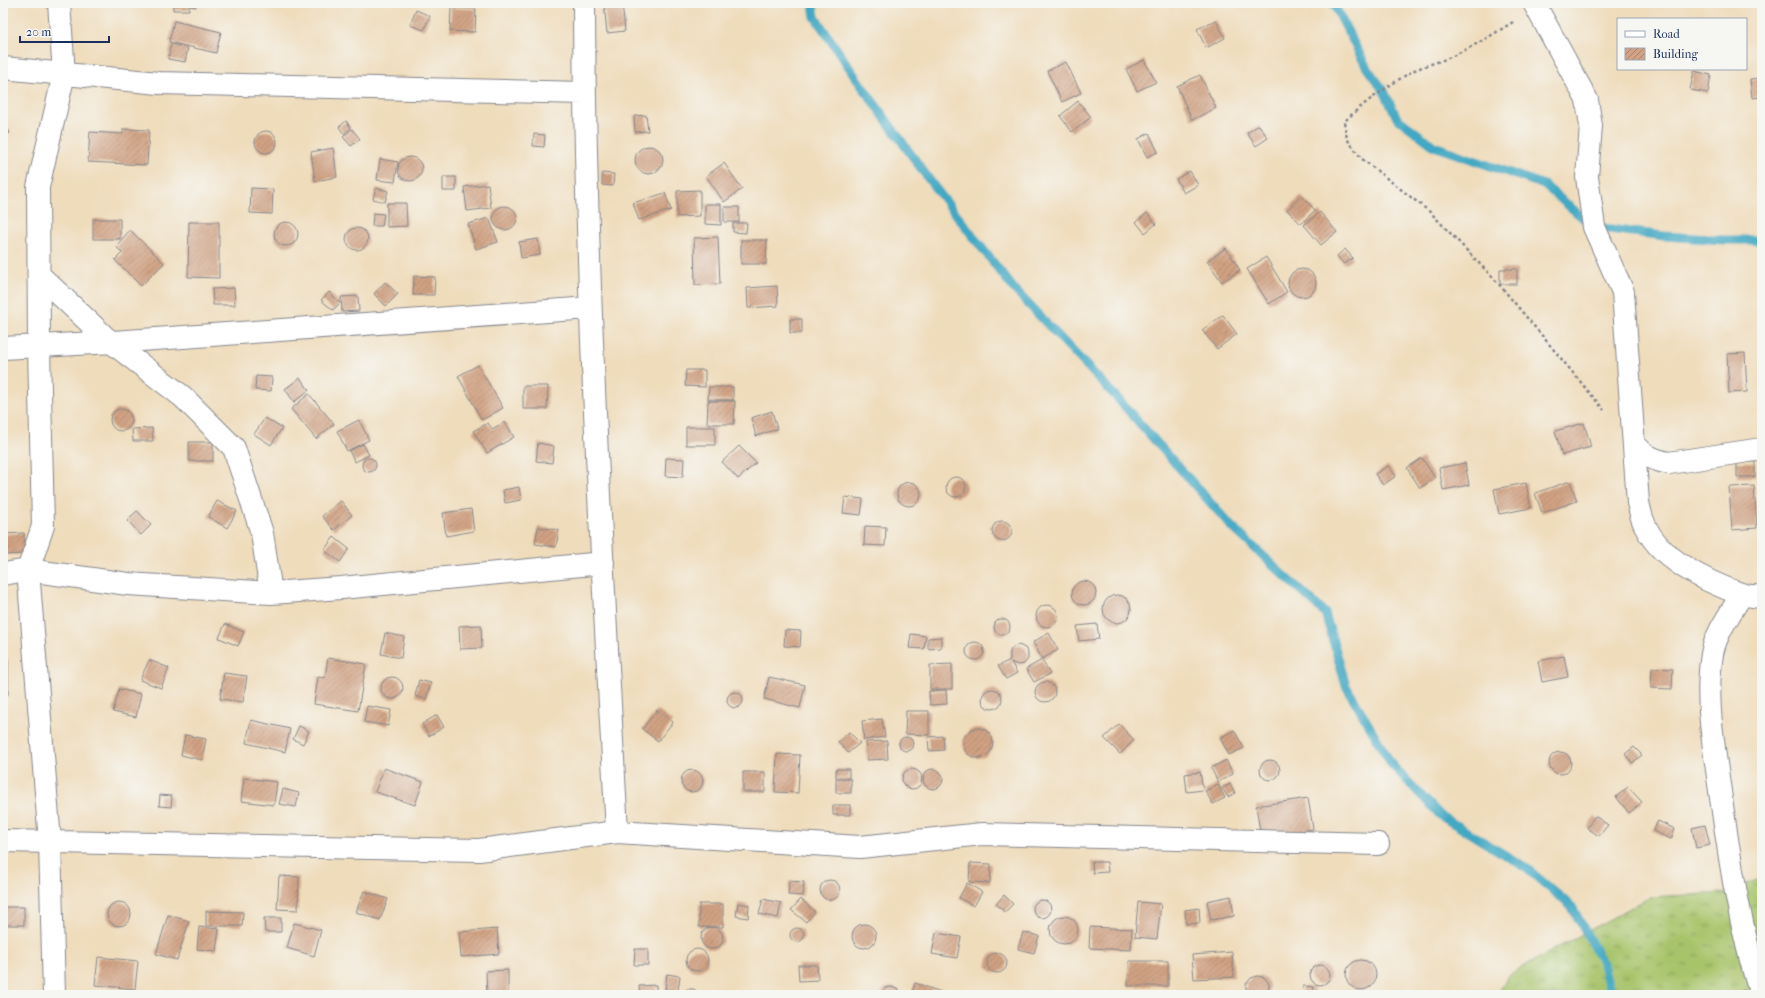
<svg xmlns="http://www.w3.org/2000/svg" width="1765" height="998" font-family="'IM FELL French Canon',serif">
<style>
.grass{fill:url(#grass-tufts);stroke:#627a64}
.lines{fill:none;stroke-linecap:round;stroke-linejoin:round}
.stream{stroke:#43a8c3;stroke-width:9}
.building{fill:url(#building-hatch)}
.minor-casing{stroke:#85868c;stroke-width:24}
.path{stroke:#85868c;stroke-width:2.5;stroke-dasharray:3 3;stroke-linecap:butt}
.minor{stroke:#fff;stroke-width:22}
</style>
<defs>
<pattern id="grass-tufts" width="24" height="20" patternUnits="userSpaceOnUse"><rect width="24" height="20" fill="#a8c46b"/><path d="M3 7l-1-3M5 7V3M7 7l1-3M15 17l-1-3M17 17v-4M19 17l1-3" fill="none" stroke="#88a05b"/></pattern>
<pattern id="building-hatch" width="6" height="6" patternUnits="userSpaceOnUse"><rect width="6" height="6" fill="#d1a283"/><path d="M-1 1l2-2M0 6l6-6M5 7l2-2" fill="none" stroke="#a9846e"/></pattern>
</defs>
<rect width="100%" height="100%" fill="#f6f6f2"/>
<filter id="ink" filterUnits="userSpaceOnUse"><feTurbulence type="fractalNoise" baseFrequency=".025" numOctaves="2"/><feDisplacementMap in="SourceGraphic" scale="8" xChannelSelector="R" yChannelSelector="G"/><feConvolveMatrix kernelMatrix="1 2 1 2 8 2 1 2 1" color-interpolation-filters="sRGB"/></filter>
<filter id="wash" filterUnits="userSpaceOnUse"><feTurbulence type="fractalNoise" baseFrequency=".012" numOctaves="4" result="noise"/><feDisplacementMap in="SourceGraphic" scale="16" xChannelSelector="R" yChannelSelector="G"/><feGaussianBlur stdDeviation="0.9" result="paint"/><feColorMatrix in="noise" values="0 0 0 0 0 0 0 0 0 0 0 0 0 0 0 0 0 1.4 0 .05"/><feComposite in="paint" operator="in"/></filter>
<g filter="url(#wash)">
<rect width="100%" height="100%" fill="#efdcbb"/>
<path class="grass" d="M1762 878V995H1497L1510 974 1650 897 1724 893Z"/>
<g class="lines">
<path class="stream" d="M813 3 815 17 859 82 933 185 1014 289 1118 399 1232 527 1325 613 1346 686 1392 765 1441 816 1525 867 1572 907 1603 964 1611 995
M1333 3 1367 68 1384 91 1397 118 1434 146 1544 185 1594 227 1664 236 1725 240H1762"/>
</g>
<g id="blocks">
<path class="building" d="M173 3H196V7L189 6V10H173Z
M604 3H622L625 31 607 33Z
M451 8 476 9 475 32 450 31Z
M416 10 430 16 424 30 410 25Z
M1216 20 1225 38 1206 48 1197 29Z
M174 21 221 32 216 53 169 42Z
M171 44 188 48 185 62 168 59Z
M1144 60 1156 82 1137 91 1126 69Z
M1066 62 1081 93 1062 102 1047 71Z
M1694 71 1711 75 1708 93 1690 90Z
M1200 75 1216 108 1192 120 1177 86Z
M1762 78V97L1752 98 1750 79Z
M1078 101 1091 117 1072 132 1060 116Z
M646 115 648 131 635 132 634 116Z
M3 120 10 133 3 136Z
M346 121 351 128 344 134 339 127Z
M1259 125 1268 138 1256 146 1247 133Z
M123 129 149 130 147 165 88 162 90 132 123 134Z
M352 129 360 139 351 146 343 137Z
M255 142a11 11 0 1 1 22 0a11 11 0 1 1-22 0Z
M1149 133 1158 152 1147 157 1138 139Z
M534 134 545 135 544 147 533 146Z
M635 160a14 14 0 1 1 28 0a14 14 0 1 1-28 0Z
M333 148 337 177 315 181 311 152Z
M398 169a12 12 0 1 1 24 0a12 12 0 1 1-24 0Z
M380 159 398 162 395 182 377 180Z
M724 163 742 189 724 202 706 176Z
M1190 171 1198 185 1184 193 1176 179Z
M602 173 614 174 613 186 602 185Z
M443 177H456V191H443Z
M488 184 491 208 467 211 464 187Z
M251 188 273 189 272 214 250 213Z
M376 188 388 191 385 202 373 199Z
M700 190V216L677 217V191Z
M665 193 671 210 639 220 633 203Z
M1301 196 1315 210 1301 224 1287 210Z
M387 203H406L407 226 387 227Z
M705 204H721V225L705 224Z
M493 218a12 12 0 1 1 24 0a12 12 0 1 1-24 0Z
M724 207H739V222H724Z
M1320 212 1337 232 1321 245 1304 225Z
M373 213 384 214 382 226H372Z
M1147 213 1156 224 1145 233 1136 222Z
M489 218 498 242 476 249 468 224Z
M93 219H120V239H93Z
M189 222H219V278L188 277Z
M274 234a12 12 0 1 1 24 0a12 12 0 1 1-24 0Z
M733 223H747L746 233 733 232Z
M346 239a11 11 0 1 1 22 0a11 11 0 1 1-22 0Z
M130 230 164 263 141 286 115 260 122 253 116 246Z
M718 237 720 284 695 285 694 238Z
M538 239 540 255 521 258 519 242Z
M741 240H767L766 264H741Z
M1226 248 1240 270 1222 282 1207 261Z
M1345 249 1353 258 1344 264 1337 256Z
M1266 257 1287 292 1269 304 1247 269Z
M1288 283a14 14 0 1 1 28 0a14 14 0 1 1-28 0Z
M1500 269H1517V284H1500Z
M414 276 435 277 434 295H413Z
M385 282 398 294 386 306 374 294Z
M777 286 778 306 748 308 747 288Z
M234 288 235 305H213L212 289Z
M329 292 340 303 333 310 321 300Z
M358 296 359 311 342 312 341 297Z
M1223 315 1237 334 1217 349 1202 330Z
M790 319H802V333H790Z
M1745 353 1747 392 1729 393 1727 354Z
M478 365 503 408 482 420 458 376Z
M686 370H705V387L685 386Z
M256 376 272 377 271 391 255 390Z
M300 378 309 390 294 402 285 389Z
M523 386H548L547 409H523Z
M709 387H733V400H708Z
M309 394 334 424 316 439 291 409Z
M708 401H735L734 424H707Z
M110 420a11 11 0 1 1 22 0a11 11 0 1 1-22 0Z
M772 411 777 429 756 436 751 418Z
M265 418 282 428 271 445 254 434Z
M359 420 369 440 347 451 337 431Z
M505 422 514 437 487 453 473 431 488 423 492 429Z
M1584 423 1591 447 1562 455 1555 431Z
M686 427H715V445H686Z
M152 428 153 441H133L132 429Z
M189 442H213V461H189Z
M538 443 554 446 552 463 536 461Z
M363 444 369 455 355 462 349 451Z
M739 446 756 463 738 479 722 462Z
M362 465a7 7 0 1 1 14 0a7 7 0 1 1-14 0Z
M666 458 684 459 683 477 665 476Z
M1422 458 1435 478 1420 488 1407 468Z
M1737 462H1755V477H1737Z
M1465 463 1469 485 1443 490 1439 468Z
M1388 466 1396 476 1383 485 1375 474Z
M946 487a10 10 0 1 1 20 0a10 10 0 1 1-20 0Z
M1570 481 1577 501 1542 513 1535 493Z
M897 494a12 12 0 1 1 24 0a12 12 0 1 1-24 0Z
M1526 483 1531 508 1499 514 1494 489Z
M1754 486 1757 528 1732 530 1729 487Z
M519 487 521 500 505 503 503 490Z
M845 497 863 499 861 515 843 513Z
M217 501 237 511 227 528 208 517Z
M341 501 352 515 334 530 322 516Z
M471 509 474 531 446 536 443 513Z
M137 511 151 525 141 535 127 520Z
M992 531a10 10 0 1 1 20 0a10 10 0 1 1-20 0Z
M865 526 886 527 885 546 864 545Z
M538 527 559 530 556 547 535 544Z
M24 533 25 554 3 555V534Z
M334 537 349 549 340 562 324 550Z
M1072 593a12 12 0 1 1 24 0a12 12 0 1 1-24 0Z
M1103 609a14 14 0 1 1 28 0a14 14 0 1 1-28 0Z
M1036 616a11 11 0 1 1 22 0a11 11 0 1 1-22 0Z
M994 627a8 8 0 1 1 16 0a8 8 0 1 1-16 0Z
M225 624 244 632 238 646 219 638Z
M1097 624 1099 639 1079 641 1077 626Z
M481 625 482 648 460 649 459 626Z
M785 630 801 631 800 647 784 646Z
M385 633 404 637 401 658 381 654Z
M1049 633 1058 650 1042 659 1033 642Z
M911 634 926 636 924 649 909 648Z
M941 637V648L928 649V638Z
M966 651a9 9 0 1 1 18 0a9 9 0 1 1-18 0Z
M1019 645 1025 648 1028 653V659L1024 664 1018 665 1011 662 1017 673 1006 679 998 666 1010 660V651L1013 647Z
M1564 656 1568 677 1542 682 1538 661Z
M328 658 366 664 358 711 314 704 318 677 325 678Z
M3 659H8V695H3Z
M149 660 169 668 161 688 140 680Z
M1042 660 1050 674 1034 682 1026 669Z
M952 664V689H930V665Z
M1652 668 1673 669 1672 689 1651 688Z
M224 673 247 676 243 702 220 699Z
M769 677 805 685 800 708 764 699Z
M381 688a11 11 0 1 1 22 0a11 11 0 1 1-22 0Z
M419 680 431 683 426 699 415 696Z
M1035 692a10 10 0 1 1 20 0a10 10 0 1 1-20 0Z
M982 699a10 10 0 1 1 20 0a10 10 0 1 1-20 0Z
M119 689 141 694 136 717 113 712Z
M946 690 947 704 930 705 929 691Z
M727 700a8 8 0 1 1 16 0a8 8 0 1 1-16 0Z
M367 706 391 710 388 726 364 722Z
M657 710 673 722 658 741 642 729Z
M906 711H929V735L905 734Z
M437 715 444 727 429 736 422 724Z
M882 719 885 737 864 740 862 721Z
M251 720 290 729 285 752 246 743Z
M1119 724 1134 740 1120 754 1104 738Z
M299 726 309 731 303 744 293 739Z
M963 743a15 15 0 1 1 30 0a15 15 0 1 1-30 0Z
M1234 730 1244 748 1229 755 1220 738Z
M849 732 860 743 848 753 838 742Z
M185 735 206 739 202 760 181 755Z
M943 736 944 750 929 751 928 737Z
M899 744a7 7 0 1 1 14 0a7 7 0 1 1-14 0Z
M887 741 888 759 867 760 866 742Z
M1634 747 1642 755 1632 763 1625 754Z
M1549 763a11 11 0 1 1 22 0a11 11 0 1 1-22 0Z
M777 754 800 755 798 793 775 792Z
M1260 770a10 10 0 1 1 20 0a10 10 0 1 1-20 0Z
M1226 760 1233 774 1218 782 1211 768Z
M384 768 423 782 415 805 375 792Z
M923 779a10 10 0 1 1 20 0a10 10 0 1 1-20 0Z
M836 769H849V778H836Z
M902 779a10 10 0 1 1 20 0a10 10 0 1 1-20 0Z
M681 781a11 11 0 1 1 22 0a11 11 0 1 1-22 0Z
M743 772H765V792H743Z
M1200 772 1203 790 1187 792 1185 774Z
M244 778 277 782 274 805 241 801Z
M836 779H851V793H836Z
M1218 784 1225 798 1213 804 1205 791Z
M1230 784 1235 793 1228 797 1222 788Z
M1628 787 1642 802 1629 813 1616 797Z
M283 789 299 793 296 807 279 804Z
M160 795 172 796 171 807 159 806Z
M1308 798 1313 829 1261 837 1256 806Z
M833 805H850V815H833Z
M1595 816 1608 825 1599 836 1587 828Z
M1658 821 1675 829 1671 839 1653 831Z
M1705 825 1710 845 1696 848 1692 828Z
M1092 862H1107L1108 872 1093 873Z
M970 863 991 864 990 883 969 882Z
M279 876 299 877 298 910 277 909Z
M820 890a10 10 0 1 1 20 0a10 10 0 1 1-20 0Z
M789 881 804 882 803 896 788 895Z
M967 883 982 892 974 906 959 898Z
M364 891 388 899 380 920 356 912Z
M1004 895 1013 904 1005 912 996 904Z
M1231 896 1234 916 1211 920 1207 901Z
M763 899 781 903 778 918 759 914Z
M801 899 815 912 806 922 791 910Z
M1033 909a9 9 0 1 1 18 0a9 9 0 1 1-18 0Z
M1138 902 1161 904 1157 939 1135 937Z
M107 914a12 12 0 1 1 24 0a12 12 0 1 1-24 0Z
M738 903 749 905 748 918 736 916Z
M699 904H723V927H699Z
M3 907H24V925H3Z
M1199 908 1200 923 1186 924 1185 910Z
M206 911 243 912 242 926H206Z
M168 915 189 921 177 960 156 954Z
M1050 930a14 14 0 1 1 28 0a14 14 0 1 1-28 0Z
M264 918H281V932H265Z
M294 923 321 930 314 956 287 948Z
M852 936a12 12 0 1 1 24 0a12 12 0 1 1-24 0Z
M199 927 219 929 216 951 197 949Z
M1090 927 1132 929 1131 950 1089 948Z
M701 938a11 11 0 1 1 22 0a11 11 0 1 1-22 0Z
M790 935a7 7 0 1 1 14 0a7 7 0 1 1-14 0Z
M497 929 499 954 461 957 459 932Z
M1023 932 1039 936 1034 953 1018 949Z
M936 933 961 937 957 958 932 954Z
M635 949H648V965H634Z
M686 960a11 11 0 1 1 22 0a11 11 0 1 1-22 0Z
M1232 952 1234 977 1194 979 1192 955Z
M987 963a10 10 0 1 1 20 0a10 10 0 1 1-20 0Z
M98 957 138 961 135 989 95 985Z
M1346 975a15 15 0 1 1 30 0a15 15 0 1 1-30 0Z
M1129 961H1168V986H1128Z
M1310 975a10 10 0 1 1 20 0a10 10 0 1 1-20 0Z
M798 965H817L818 980 799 981Z
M508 970V995H487L486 971Z
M667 974 680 976 678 991 665 989Z
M1258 976 1265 978 1269 984V992L1266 995H1249L1246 992V984L1251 978Z
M915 983 944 993 943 995H911Z
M656 985V995H640L639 986Z
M1303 986 1314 987 1313 995H1302Z
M892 987 899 990 903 995H879L885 988Z
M687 989H694L701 995H680Z
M1745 990 1746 995H1728Z
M958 993 977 994V995H958Z"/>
</g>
</g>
<g filter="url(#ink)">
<use href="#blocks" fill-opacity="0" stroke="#85868c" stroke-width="1"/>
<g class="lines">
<defs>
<path id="minor" d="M584 3C585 279 602 556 617 832
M1534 3 1587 100 1591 126 1587 177 1594 227 1623 292 1638 503C1640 509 1641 517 1644 523 1658 559 1707 582 1741 594 1747 596 1755 596 1762 597
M3 68 159 83 584 93
M40 276 106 338 183 397 234 448 262 533 271 593 341 588 603 563
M3 348 113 342 590 308
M1635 445C1645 456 1654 460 1669 463L1762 449
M3 574 28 570 128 584 271 593
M1742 594C1731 613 1716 632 1712 654 1705 697 1713 741 1719 784 1729 855 1739 926 1761 995
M3 841 479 850 617 832 860 847 982 834 1378 844
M54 995 50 842 28 570 43 526 39 347 38 187 64 74 59 3"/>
</defs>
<use href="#minor" class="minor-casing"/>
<path class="path" d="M1513 22C1492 35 1471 48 1448 58 1436 63 1422 66 1411 72 1388 86 1363 103 1344 122L1347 139 1362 159 1430 212 1498 283 1604 410"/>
<use href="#minor" class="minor"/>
</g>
</g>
<rect width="1765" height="998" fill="none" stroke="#f6f6f2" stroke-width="16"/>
<rect x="1617" y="18" width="130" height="52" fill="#f6f6f2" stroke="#9ea6b7"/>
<rect x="1625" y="31" width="20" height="6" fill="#ffffff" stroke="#9ea6b7"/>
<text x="1653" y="38" font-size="12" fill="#1b2f5e">Road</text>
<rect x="1625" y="48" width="20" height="12" fill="url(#building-hatch)" stroke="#9ea6b7"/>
<text x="1653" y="58" font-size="12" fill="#1b2f5e">Building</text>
<path d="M20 36v6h89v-6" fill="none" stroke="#1b2f5e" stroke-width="2"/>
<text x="26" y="36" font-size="12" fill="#1b2f5e" stroke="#f6f6f2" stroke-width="3" paint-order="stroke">20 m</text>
</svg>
